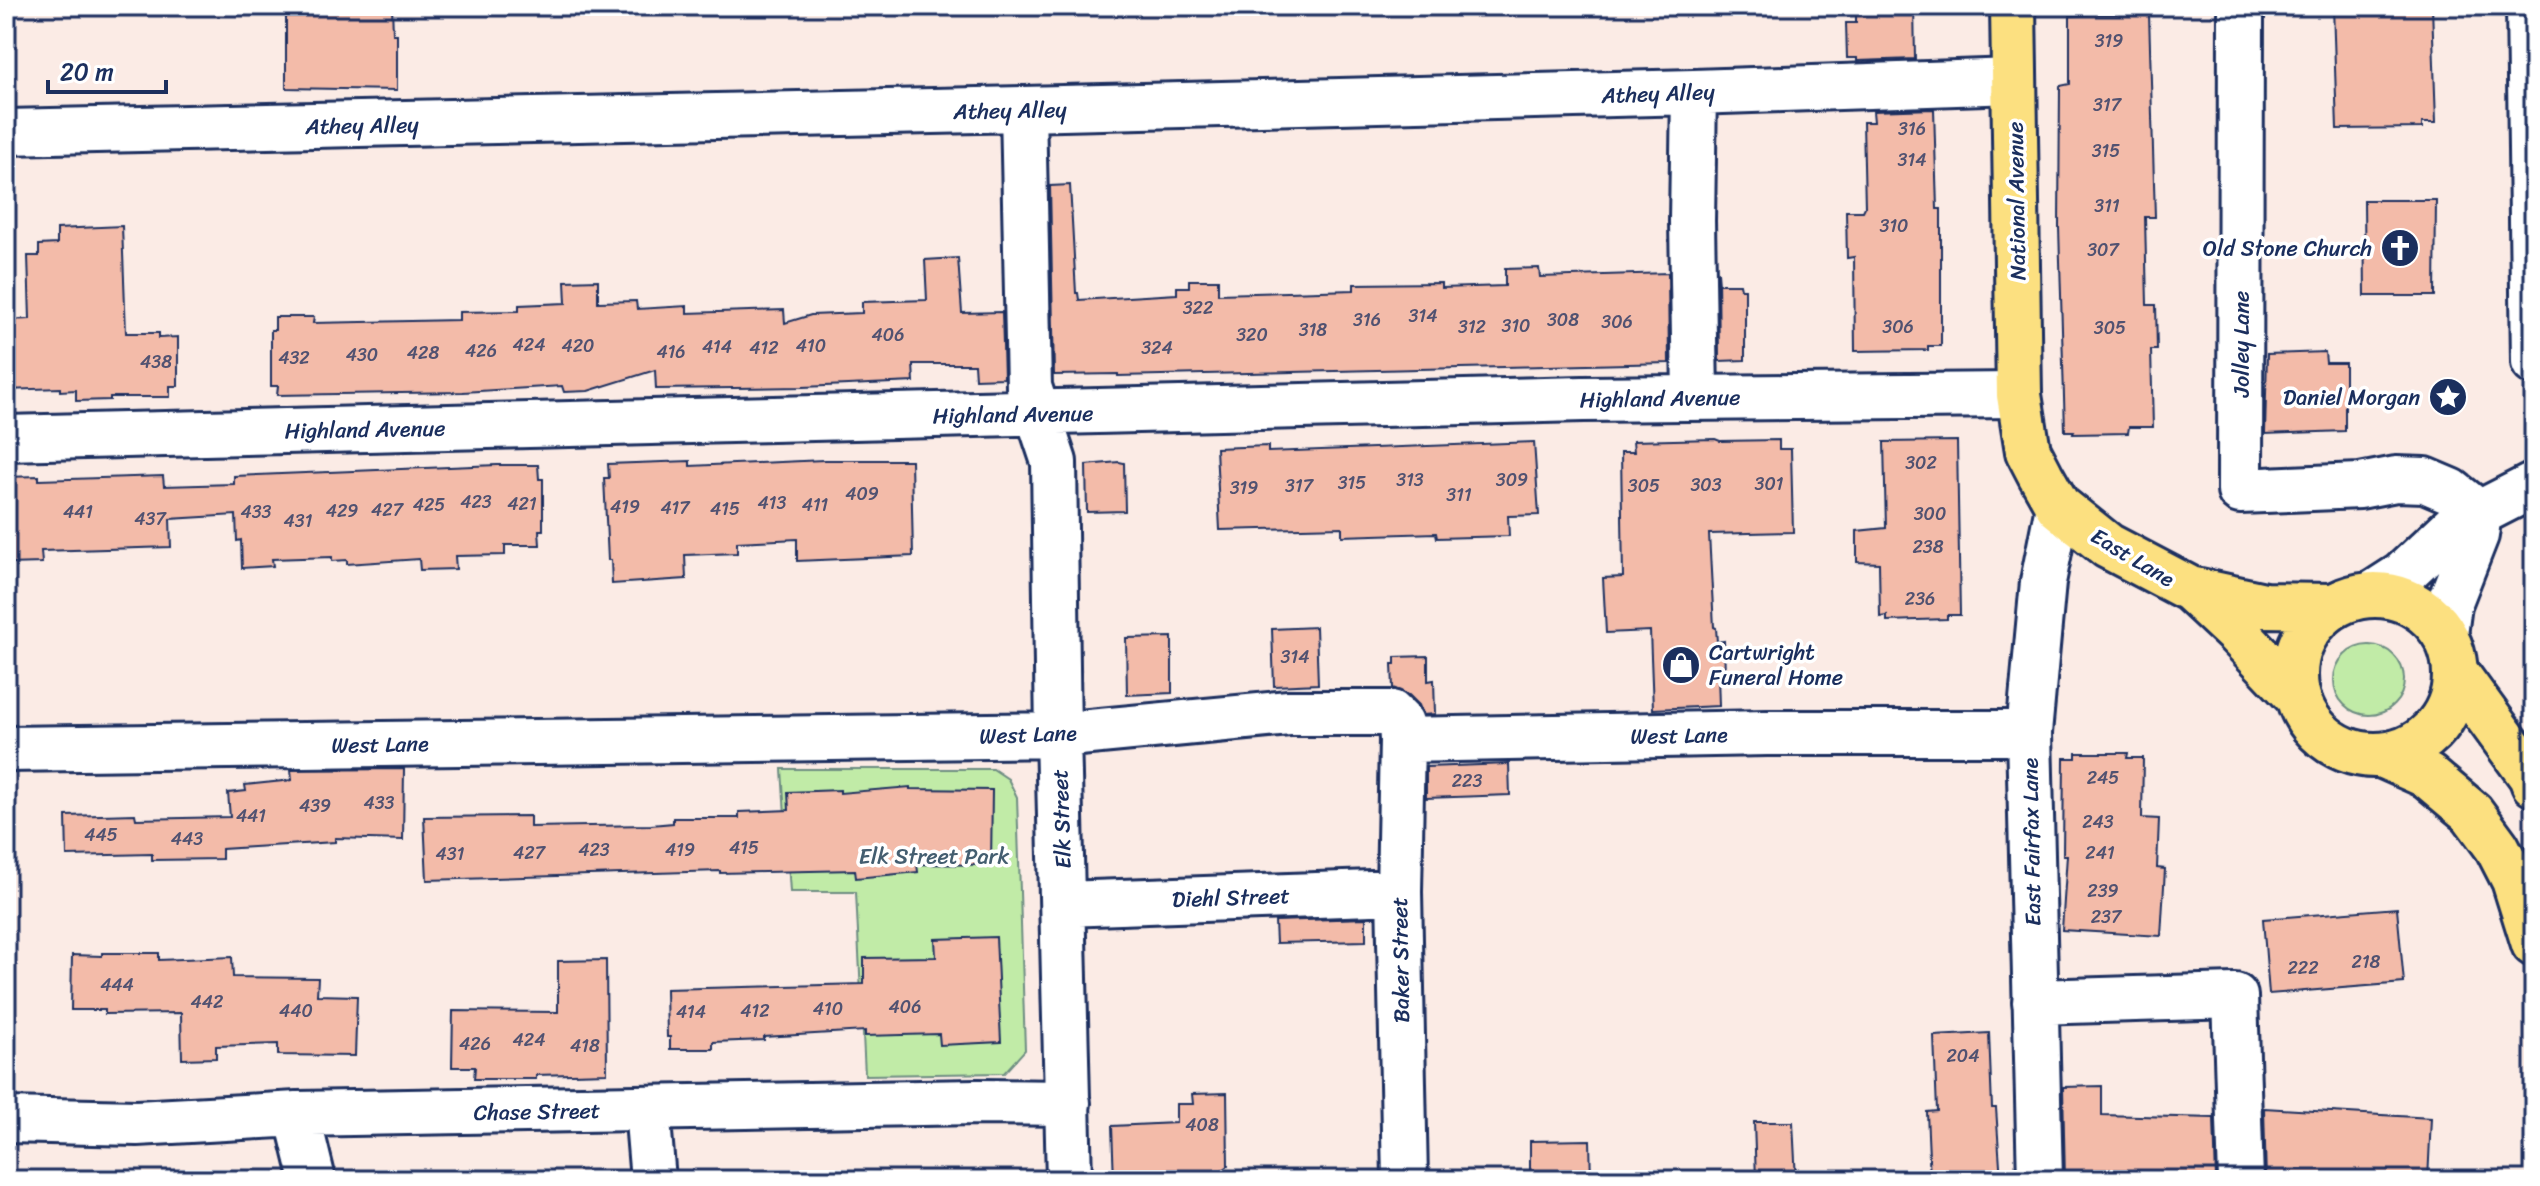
<svg xmlns="http://www.w3.org/2000/svg" width="2540" height="1186" font-family="Sriracha,sans-serif">
<style>
.green{fill:#c1eba7;stroke:#6e8d82;stroke-width:2}
.building{fill:#f3bba9;stroke:#1b2f5e;stroke-width:2}
.lines{fill:none;stroke-linecap:round;stroke-linejoin:round}
.minor-casing{stroke:#1b2f5e;stroke-width:50}
.major-casing{stroke:#1b2f5e;stroke-width:50}
.minor{stroke:#fff;stroke-width:44}
.major{stroke:#fce080;stroke-width:44}
.labels{text-anchor:middle;stroke-width:7;stroke-linejoin:round;paint-order:stroke}
.number-label{font-size:18px;fill:#515271}
.street-label{font-size:22px;fill:#1b2f5e;stroke:#fff}
.poi-label{font-size:22px;fill:#1b2f5e;stroke:#fff;text-anchor:end}
.park-label{font-size:22px;fill:#445e70;stroke:#fff}
</style>
<rect width="100%" height="100%" fill="#fbebe5"/>
<filter id="ink" filterUnits="userSpaceOnUse"><feTurbulence type="fractalNoise" baseFrequency=".0125" numOctaves="2"/><feDisplacementMap in="SourceGraphic" scale="16" xChannelSelector="R" yChannelSelector="G"/><feConvolveMatrix kernelMatrix="1 2 1 2 8 2 1 2 1" color-interpolation-filters="sRGB"/></filter>
<g filter="url(#ink)">
<path class="green" d="M2334 680a35 35 0 1 1 70 0a35 35 0 1 1-70 0Z
M782 769H993L1008 779 1017 797 1025 1050 1004 1073 865 1075 856 892H790Z"/>
<path class="building" d="M286 6H392L393 34H397V90L286 88Z
M1856 6H1914L1915 59 1857 61V58H1847L1846 23H1856Z
M2333 6H2432L2436 123H2422V128L2337 129Z
M2095 14H2149L2155 217H2145L2147 305H2156L2157 350H2151L2153 427H2129L2128 433 2073 434 2074 431H2065L2059 227 2060 86 2070 84V16Z
M1934 109 1937 209H1941V346H1928V350L1855 351 1854 257 1847 258 1846 211H1863L1865 207 1863 122H1874L1873 111Z
M1070 185 1076 293H1078L1079 300 1177 294V287H1189V280H1218V294L1354 290V284L1441 283V288L1505 286V269L1539 268 1540 277 1668 273 1669 363 1118 376V374L1054 375 1050 186Z
M2364 200H2436L2435 296H2365Z
M122 226 126 333H159V338L178 337V386H170V397H110V400L76 401V390L60 391V388L6 390V320L30 319 28 256H39V245L57 244V229Z
M958 258 962 313 1002 312 1004 378 975 379 974 364H913L914 382 803 387 656 389 655 370 588 391 564 392 562 386 463 392 277 395 278 386H271V330H275V317H314L313 323 459 320V312L519 311V305L566 303 565 281 598 280V302L636 301 637 309 687 306V313L784 310 785 323 811 315 862 313V302L927 300 925 260Z
M1718 272 1719 284H1740L1741 289H1745V360L1719 361Z
M2325 352 2326 363H2345V431L2265 434 2267 354Z
M1715 439 1720 441 1779 440V449H1791L1793 532 1709 534 1714 627 1716 628 1717 642 1724 641 1725 675H1718L1719 706 1653 709 1650 631 1606 633 1603 578 1623 577 1621 452H1634L1633 441Z
M1957 441 1960 615H1947V619L1887 621V616L1880 617 1879 563 1857 562V531L1886 528 1884 442Z
M1534 442 1539 515 1508 516 1509 536 1437 538 1436 533 1342 536V527L1220 530 1216 448 1268 446V452Z
M824 460H911L913 556 797 561V539L737 542V553L685 555 686 579 612 584 611 560H608L604 478H609L608 464 690 461V466Z
M1119 462 1124 463 1125 511 1087 512 1086 465Z
M497 465H538L539 479H543V530H539L540 545H505V555L455 556 456 569 420 570 419 559 347 564V560L332 561V557L272 559 273 566 242 568 241 540 237 541 236 515 170 519 171 547 41 551 42 563 6 564V477L39 476V480L163 476 164 486 234 484V476Z
M1316 627 1318 684 1274 686 1272 629Z
M1172 637V693L1127 695 1126 638Z
M1428 656V681L1434 680 1435 714 1423 715 1419 705 1409 695 1393 688 1392 664H1395V657Z
M2076 753H2128L2127 758H2143L2142 818 2159 819 2157 868 2165 869 2161 936 2062 930 2067 855H2063L2064 758H2076Z
M1509 764 1510 795 1426 798V767Z
M404 769 403 840 335 838V842L222 849V859L152 860V854L67 856 66 816 135 814 136 819 230 817 228 793 246 791 245 785 292 780 291 770Z
M910 787V789L992 790 991 865 917 864 918 872 856 878 855 870 720 873V871L427 880 424 817 530 816V827L651 825 673 823V818H739V812L789 810 788 792 840 790V793Z
M2397 908 2404 983 2269 994 2263 919Z
M1366 918V941L1276 943 1275 921Z
M996 937 1001 1042 940 1045 939 1034 865 1036V1031L764 1037V1040L713 1042V1049H670V1037H667L666 989 864 984V958L936 957 935 939Z
M102 953H159V960L232 957 233 977 318 978 317 995 357 996 355 1056 278 1055V1044L216 1046V1058L182 1059 181 1013 105 1014V1010H71L72 955 102 956Z
M606 960 607 1073 536 1075V1079H474L475 1067H452L453 1011 558 1012V961Z
M1989 1033 1992 1108H1996L2001 1180H1930L1927 1112 1937 1111 1934 1036Z
M2102 1086V1115L2214 1118 2216 1180H2065L2063 1087Z
M1227 1093 1228 1166 1211 1180H1114L1112 1126 1176 1123V1104H1193L1192 1094Z
M2264 1108 2431 1118 2428 1180H2266Z
M1754 1122H1793L1796 1180H1756Z
M1590 1140 1591 1180H1530V1141Z"/>
<g class="lines">
<defs>
<path id="minor" d="M2241 6 2240 491 2360 486 2396 479 2425 480 2451 491 2479 513
M2529 6 2534 362
M1694 92 1692 221 1695 396
M1023 109 1029 387 1054 462 1058 735 1069 1180
M6 132 1023 109 1694 92 2014 81
M6 438 1583 399 2019 395
M2371 595 2402 575 2454 526 2534 485
M2445 635 2449 604 2476 535 2479 513
M1402 740 1767 733H2029
M6 749 1058 735 1289 713H1391L1401 723 1402 740 1399 892 1405 1180
M1064 904 1399 892
M2035 1002 2235 996 2241 1180
M647 1109 653 1180
M297 1114 313 1180
M6 1120 137 1123 297 1114 977 1102 1068 1103
M2040 1180 2029 733 2043 582 2058 506"/>
<path id="major" d="M2013 6 2019 395 2028 451 2041 476 2058 506 2108 546 2190 589 2264 605 2333 606
M2190 589 2238 634 2297 696
M2295 675a80 80 0 1 1 160 0a80 80 0 1 1-160 0Z
M2456 673 2531 776 2534 784
M2383 756 2428 776 2472 813 2497 847 2514 880 2534 944"/>
</defs>
<use href="#minor" class="minor-casing"/>
<use href="#major" class="major-casing"/>
<use href="#minor" class="minor"/>
<use href="#major" class="major"/>
</g>
</g>
<defs>
<symbol id="church-disc" viewBox="-11 -11 22 22"><circle r="9.5" fill="#1b2f5e" stroke="#fff"/><path d="M-1.2-6h2.4v3.5h3.3v2.4h-3.3V6h-2.4V-.1h-3.3v-2.4h3.3Z" fill="#fff"/></symbol>
<symbol id="sight-disc" viewBox="-11 -11 22 22"><circle r="9.5" fill="#1b2f5e" stroke="#fff"/><path d="M0-6L1.8-2.2L6-1.7L2.9 1.2L3.7 5.4L0 3.3L-3.7 5.4L-2.9 1.2L-6-1.7L-1.8-2.2Z" fill="#fff"/></symbol>
<symbol id="shop-disc" viewBox="-11 -11 22 22"><circle r="9.5" fill="#1b2f5e" stroke="#fff"/><path d="M-5-2.5h2.3a2.7 3.5 0 0 1 5.4 0H5L5.5 6h-11ZM-1.5-2.5h3a1.5 2.3 0 0 0-3 0Z" fill="#fff"/></symbol>
</defs>
<g fill-rule="evenodd">
<use href="#church-disc" x="2378" y="226" width="44" height="44"/>
<use href="#sight-disc" x="2426" y="375" width="44" height="44"/>
<use href="#shop-disc" x="1659" y="643" width="44" height="44"/>
</g>
<g class="labels">
<g class="number-label">
<text x="2109" y="47">319</text>
<text x="2107" y="111">317</text>
<text x="1912" y="135">316</text>
<text x="2106" y="157">315</text>
<text x="1912" y="166">314</text>
<text x="2107" y="212">311</text>
<text x="1894" y="232">310</text>
<text x="2103" y="256">307</text>
<text x="1198" y="314">322</text>
<text x="1423" y="322">314</text>
<text x="1367" y="326">316</text>
<text x="1563" y="326">308</text>
<text x="1617" y="328">306</text>
<text x="1516" y="332">310</text>
<text x="1472" y="333">312</text>
<text x="1898" y="333">306</text>
<text x="2110" y="334">305</text>
<text x="1313" y="336">318</text>
<text x="888" y="341">406</text>
<text x="1252" y="341">320</text>
<text x="529" y="351">424</text>
<text x="578" y="352">420</text>
<text x="811" y="352">410</text>
<text x="717" y="353">414</text>
<text x="764" y="354">412</text>
<text x="1157" y="354">324</text>
<text x="481" y="357">426</text>
<text x="671" y="358">416</text>
<text x="423" y="359">428</text>
<text x="362" y="361">430</text>
<text x="294" y="364">432</text>
<text x="156" y="368">438</text>
<text x="1921" y="469">302</text>
<text x="1410" y="486">313</text>
<text x="1512" y="486">309</text>
<text x="1352" y="489">315</text>
<text x="1769" y="490">301</text>
<text x="1706" y="491">303</text>
<text x="1299" y="492">317</text>
<text x="1644" y="492">305</text>
<text x="1244" y="494">319</text>
<text x="862" y="500">409</text>
<text x="1459" y="501">311</text>
<text x="476" y="508">423</text>
<text x="772" y="509">413</text>
<text x="522" y="510">421</text>
<text x="429" y="511">425</text>
<text x="815" y="511">411</text>
<text x="625" y="513">419</text>
<text x="675" y="514">417</text>
<text x="725" y="515">415</text>
<text x="387" y="516">427</text>
<text x="342" y="517">429</text>
<text x="78" y="518">441</text>
<text x="256" y="518">433</text>
<text x="1930" y="520">300</text>
<text x="150" y="525">437</text>
<text x="298" y="527">431</text>
<text x="1928" y="553">238</text>
<text x="1920" y="605">236</text>
<text x="1295" y="663">314</text>
<text x="2103" y="784">245</text>
<text x="1467" y="787">223</text>
<text x="379" y="809">433</text>
<text x="315" y="812">439</text>
<text x="251" y="822">441</text>
<text x="2098" y="828">243</text>
<text x="101" y="841">445</text>
<text x="187" y="845">443</text>
<text x="744" y="854">415</text>
<text x="594" y="856">423</text>
<text x="680" y="856">419</text>
<text x="529" y="859">427</text>
<text x="2100" y="859">241</text>
<text x="450" y="860">431</text>
<text x="2103" y="897">239</text>
<text x="2106" y="923">237</text>
<text x="2366" y="968">218</text>
<text x="2303" y="974">222</text>
<text x="117" y="991">444</text>
<text x="207" y="1008">442</text>
<text x="905" y="1013">406</text>
<text x="828" y="1015">410</text>
<text x="296" y="1017">440</text>
<text x="755" y="1017">412</text>
<text x="691" y="1018">414</text>
<text x="529" y="1046">424</text>
<text x="475" y="1050">426</text>
<text x="585" y="1052">418</text>
<text x="1963" y="1062">204</text>
<text x="1202" y="1131">408</text>
</g>
<g class="street-label">
<text transform="translate(1658 93) rotate(-2)" y="8">Athey Alley</text>
<text transform="translate(1010 110) rotate(-1)" y="8">Athey Alley</text>
<text transform="translate(362 125) rotate(-1)" y="8">Athey Alley</text>
<text transform="translate(2016 201) rotate(-91)" y="8">National Avenue</text>
<text transform="translate(2241 344) rotate(-90)" y="8">Jolley Lane</text>
<text transform="translate(1660 398) rotate(-1)" y="8">Highland Avenue</text>
<text transform="translate(1013 414) rotate(-1)" y="8">Highland Avenue</text>
<text transform="translate(365 429) rotate(-1)" y="8">Highland Avenue</text>
<text transform="translate(2133 557) rotate(31)" y="8">East Lane</text>
<text transform="translate(1028 734) rotate(-2)" y="8">West Lane</text>
<text transform="translate(1679 735) rotate(-1)" y="8">West Lane</text>
<text transform="translate(380 744) rotate(-1)" y="8">West Lane</text>
<text transform="translate(1061 819) rotate(-92)" y="8">Elk Street</text>
<text transform="translate(2031 842) rotate(-91)" y="8">East Fairfax Lane</text>
<text transform="translate(1231 897) rotate(-2)" y="8">Diehl Street</text>
<text transform="translate(1400 960) rotate(-91)" y="8">Baker Street</text>
<text transform="translate(537 1111) rotate(-1)" y="8">Chase Street</text>
</g>
<g class="poi-label">
<text x="2372" y="256">Old Stone Church</text>
<text x="2420" y="405">Daniel Morgan</text>
<text x="1709" y="660" text-anchor="start">Cartwright<tspan x="1709" dy="25">Funeral Home</tspan></text>
</g>
<g class="park-label">
<text x="934" y="864">Elk Street Park</text>
</g>
</g>
<rect width="2540" height="1186" fill="none" stroke="#fff" stroke-width="32"/>
<rect x="16" y="16" width="2508" height="1154" fill="none" stroke="#1b2f5e" stroke-width="3" filter="url(#ink)"/>
<path d="M48 80v12h118v-12" fill="none" stroke="#1b2f5e" stroke-width="4"/>
<text x="60" y="80" font-size="24" fill="#1b2f5e" stroke="#ffffff" stroke-width="6" paint-order="stroke">20 m</text>
</svg>
